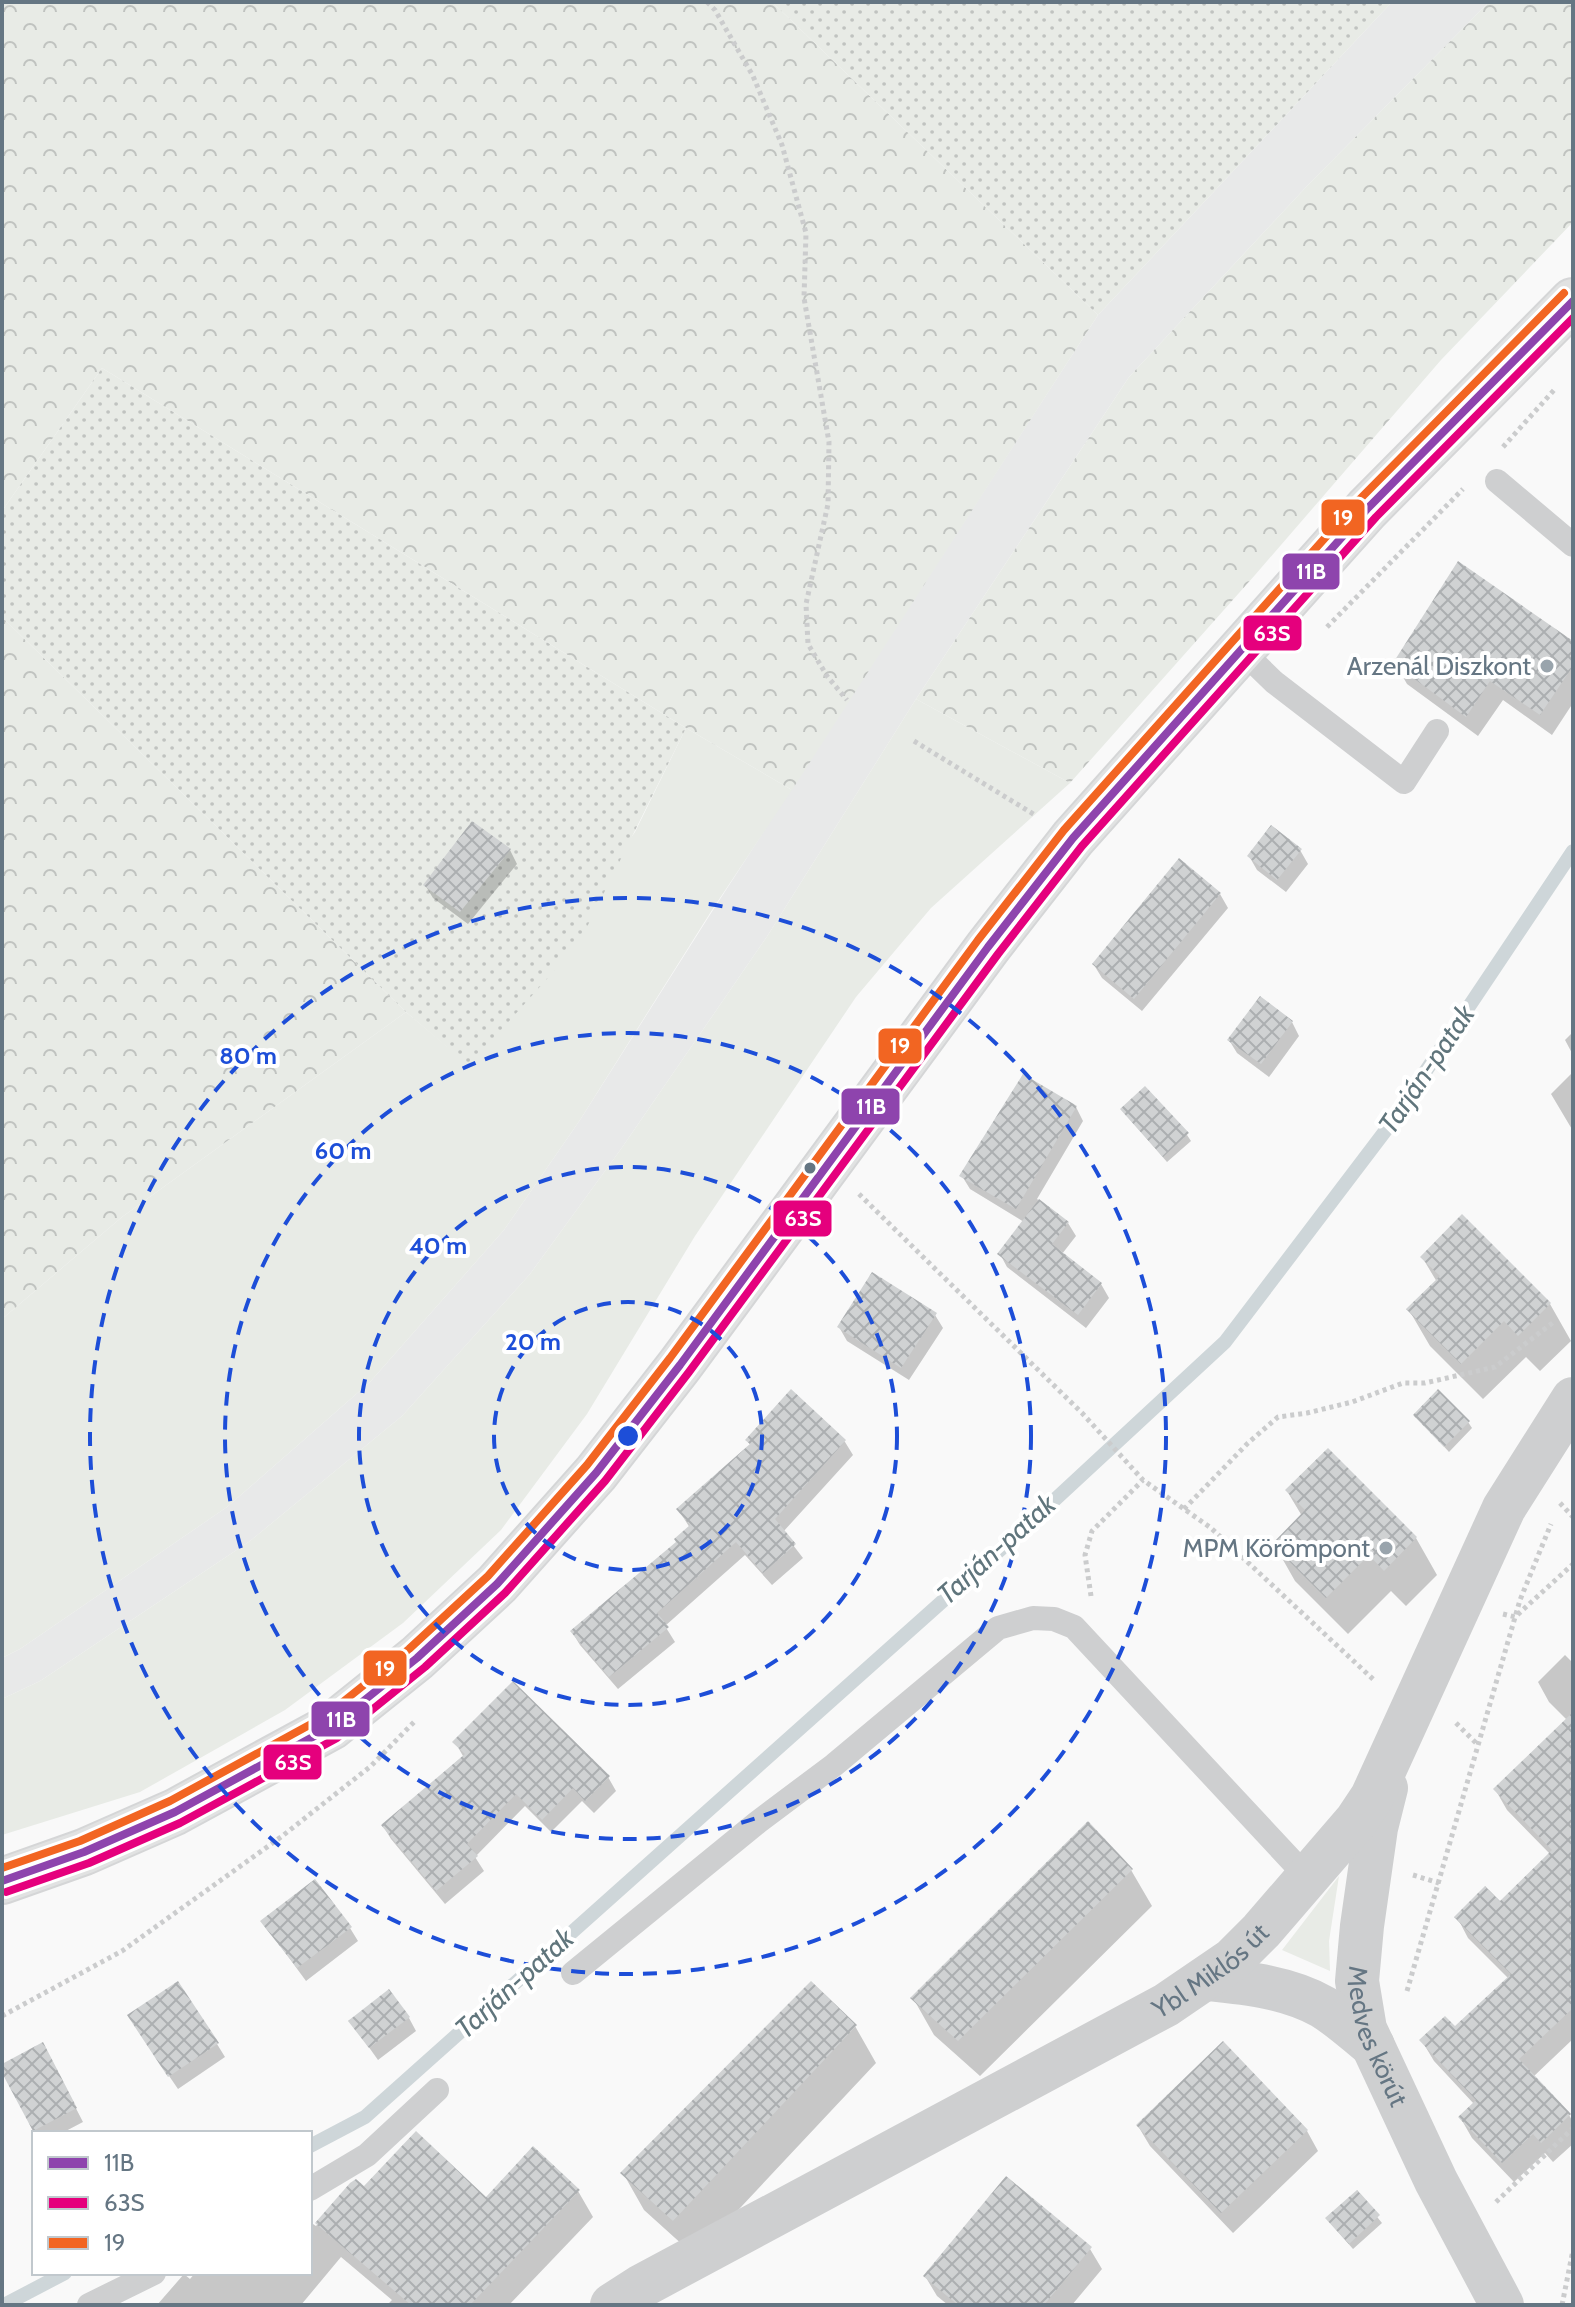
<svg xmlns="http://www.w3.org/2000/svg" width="1575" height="2307" font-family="Cabin,sans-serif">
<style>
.built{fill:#e8e9e9}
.grass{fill:#e8ebe6}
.forest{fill:url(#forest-crowns)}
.garden{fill:url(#garden-dots)}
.shadow{fill:#0003}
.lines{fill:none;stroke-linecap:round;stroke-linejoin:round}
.stream{stroke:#ced6d9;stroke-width:14}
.building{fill:url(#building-cross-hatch)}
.primary-casing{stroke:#d5d6d7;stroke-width:48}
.path{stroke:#cbcccd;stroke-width:5;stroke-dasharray:4 4;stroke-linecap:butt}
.lane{stroke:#cecfd0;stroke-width:24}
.street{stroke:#cecfd0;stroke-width:44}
.primary{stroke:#e1e2e2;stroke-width:44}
.bus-1-casing{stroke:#fff;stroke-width:14}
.bus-2-casing{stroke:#fff;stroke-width:14}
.bus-3-casing{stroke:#fff;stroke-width:14}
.bus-1{stroke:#8e44ad;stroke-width:8}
.bus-2{stroke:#e5007d;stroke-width:8}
.bus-3{stroke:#f26522;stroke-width:8}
.ring{fill:none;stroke:#1d4ed8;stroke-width:4;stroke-dasharray:14 10}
.poi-dot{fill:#99a4ac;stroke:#fff;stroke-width:3}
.bus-dot{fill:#657683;stroke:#fff;stroke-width:3}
.labels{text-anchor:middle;stroke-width:8;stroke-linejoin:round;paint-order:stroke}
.poi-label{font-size:26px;fill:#657683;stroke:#fff;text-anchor:end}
.street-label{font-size:26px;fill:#657683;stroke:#fff}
.water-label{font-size:28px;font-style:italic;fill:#60757c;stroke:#fff}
.centre{fill:#1d4ed8;stroke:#fff;stroke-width:4}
.ring-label{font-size:24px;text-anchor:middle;font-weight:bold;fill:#1d4ed8;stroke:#fff;stroke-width:8;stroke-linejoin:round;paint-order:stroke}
.line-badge{stroke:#fff;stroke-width:3}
.badge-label{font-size:22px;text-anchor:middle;font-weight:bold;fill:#fff}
</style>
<defs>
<pattern id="forest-crowns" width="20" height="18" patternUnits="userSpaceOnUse" patternTransform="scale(2)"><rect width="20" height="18" fill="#e8ebe6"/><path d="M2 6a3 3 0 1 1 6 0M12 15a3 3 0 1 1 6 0" fill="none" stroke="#c0c3c0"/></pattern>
<pattern id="garden-dots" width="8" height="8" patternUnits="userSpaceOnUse" patternTransform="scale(2)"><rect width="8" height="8" fill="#e8ebe6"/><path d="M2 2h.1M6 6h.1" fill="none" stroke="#c0c3c0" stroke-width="1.8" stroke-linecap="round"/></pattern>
<pattern id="building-cross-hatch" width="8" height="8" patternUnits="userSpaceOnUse" patternTransform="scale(2)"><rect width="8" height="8" fill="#d0d2d3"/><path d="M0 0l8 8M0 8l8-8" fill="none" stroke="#acafb1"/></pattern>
</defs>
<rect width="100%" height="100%" fill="#f9f9f9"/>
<path class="built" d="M1392 2H1489L1307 186 1129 377 916 699 768 935 621 1149 530 1274 402 1416 250 1541 40 1681 2 1699V1658L20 1649 227 1507 370 1382 504 1230 580 1120 713 910 1098 315Z"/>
<path class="grass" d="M916 699 1070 783 931 908 856 997 695 1236 587 1414 501 1530 403 1623 285 1710 140 1792 2 1835V1699L40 1681 250 1541 402 1416 530 1274 621 1149 768 935Z
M686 728 792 790 712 910 580 1120 504 1230 370 1382 227 1507 20 1649 2 1658V1319L122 1217 406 1012 469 1065 635 832Z
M1339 1876 1329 1941 1330 1971 1282 1950Z"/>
<path class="forest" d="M2 2H772L1098 315 792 790 686 728 102 368 2 511Z
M1489 2H1573V222L1441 360 1255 575 1070 783 916 699 1129 377 1307 186Z
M2 617 406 1012 122 1217 2 1319Z"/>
<path class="garden" d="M772 2H1392L1098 315Z
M102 368 686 728 579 943 469 1066 406 1012 2 617V511Z"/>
<path class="shadow" d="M1573 643V703L1552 735 1503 700 1478 736 1407 684 1395 663Z
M510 850 517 864 468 924 433 898 425 885Z
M1300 850 1308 864 1286 892 1257 870 1249 856Z
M1220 894 1228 908 1142 1011 1102 978 1094 965Z
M1292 1022 1299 1036 1269 1077 1237 1053 1229 1040Z
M1573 1032V1055L1565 1040Z
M1573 1072V1131L1551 1094Z
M1076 1107 1083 1121 1037 1199 1068 1223 1076 1236 1062 1254 1101 1284 1109 1298 1086 1328 1007 1267 1000 1254 1024 1222 970 1189 962 1176Z
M1126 1115 1187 1135 1191 1141 1167 1162Z
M1462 1217 1550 1304 1571 1341 1540 1371 1526 1357 1483 1399 1430 1346 1409 1310 1437 1282 1422 1257Z
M935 1315 943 1328 909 1380 847 1341 839 1327Z
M791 1392 845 1442 853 1455 783 1532 803 1558 772 1585 745 1555 665 1626 675 1642 618 1689 580 1645 572 1632 678 1542 690 1528 678 1509 751 1446 747 1440Z
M1415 1415 1468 1422 1472 1428 1449 1452Z
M1287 1491 1416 1538 1437 1575 1406 1606 1391 1591 1348 1634 1295 1581 1274 1544 1302 1516Z
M1565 1655 1573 1663V2039L1533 2077 1569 2115 1573 2122V2144L1553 2162 1545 2153 1514 2182 1472 2138 1460 2117 1474 2104 1434 2061 1422 2041 1455 2029 1509 1979 1468 1938 1457 1917 1500 1904 1550 1854 1507 1810 1495 1789 1567 1720 1549 1702 1538 1682Z
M455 1742 608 1777 616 1791 594 1813 582 1801 551 1832 525 1806 475 1857 484 1871 445 1904 391 1839 383 1826 463 1756Z
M1131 1870 1152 1906 980 2076 934 2035 913 1998Z
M262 1921 350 1928 358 1941 306 1981Z
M409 2018 416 2031 378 2060 351 2022Z
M855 2026 876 2063 695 2256 644 2210 623 2173Z
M137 2029 217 2044 225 2057 178 2089Z
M50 2058 83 2122 62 2133H36L2 2066Z
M1138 2126 1307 2131 1318 2151 1233 2233 1150 2146Z
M351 2184 364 2188 486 2200 578 2191 593 2217 509 2305H387L392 2300 341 2257 301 2305H157L184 2274 190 2279 195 2273H310V2222L316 2226Z
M1357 2192 1382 2223 1353 2249 1331 2224Z
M1090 2249 1102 2269 1072 2305H948L937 2296 925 2276Z"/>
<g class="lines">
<path class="stream" d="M310 2146 365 2117 1020 1532 1225 1342 1389 1126 1573 851
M4 2305 65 2273"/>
</g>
<path class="building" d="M1458 561 1573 641V666L1540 715 1490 681 1466 717 1393 663Z
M472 821 511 849 460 912 423 885Z
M1271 825 1302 849 1277 880 1247 856Z
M1179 858 1221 893 1134 999 1092 964Z
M1260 996 1293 1021 1261 1064 1227 1040Z
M1023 1074 1077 1106 1016 1209 959 1176Z
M1145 1086 1189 1133 1163 1157 1120 1109Z
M1039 1199 1069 1222 1052 1244 1102 1283 1078 1315 997 1254Z
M1462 1214 1551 1303 1518 1336 1504 1321 1461 1364 1406 1309 1440 1276 1420 1257Z
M872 1272 937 1313 901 1368 837 1327Z
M791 1389 846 1440 775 1519 796 1544 763 1573 736 1542 657 1613 669 1627 609 1677 570 1631 676 1542 674 1539 690 1525 676 1509 750 1444 745 1440Z
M1438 1389 1470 1421 1444 1447 1413 1415Z
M1328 1448 1417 1537 1384 1571 1369 1555 1326 1598 1272 1544 1305 1510 1285 1490Z
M513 1681 610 1776 585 1801 573 1788 542 1820 516 1794 467 1844 478 1856 436 1891 381 1825 465 1754 452 1742Z
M1573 1712V2008L1519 2059 1571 2114 1541 2143 1533 2134 1502 2163 1458 2117 1476 2100 1419 2040 1445 2016 1455 2026 1511 1974 1454 1917 1485 1886 1500 1901 1552 1850 1493 1789Z
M1088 1821 1133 1869 958 2041 910 1998Z
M315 1879 352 1927 297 1968 260 1921Z
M178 1981 219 2043 168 2077 127 2015Z
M811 1981 857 2025 673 2221 620 2173Z
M389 1989 410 2017 369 2048 348 2021Z
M1223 2041 1308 2130 1221 2213 1136 2125Z
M43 2042 77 2108 33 2131 2 2073V2064Z
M416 2131 486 2197 533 2146 580 2190 470 2305H411L315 2223 350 2183 356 2179 364 2186Z
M1006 2176 1092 2247 1044 2305H958L923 2276Z
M1357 2190 1380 2215 1349 2244 1325 2218Z"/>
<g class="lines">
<defs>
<path id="primary" d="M2 1881 84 1852 175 1812 331 1727 417 1658 497 1584 596 1473 680 1365 988 947 1073 838 1367 509 1573 301"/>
</defs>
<use href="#primary" class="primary-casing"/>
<path class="path" d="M707 2 715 10 753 76 782 145 806 233 804 298 829 442 828 504 806 604 808 644 827 676 847 700
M1503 447 1555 389
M1327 627 1463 489
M914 741 1035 815
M859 1194 1082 1413 1143 1480 1211 1528 1375 1681
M1560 1503 1573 1517
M1184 1509 1248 1443 1278 1417 1307 1413 1352 1402 1403 1383H1425L1495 1367 1555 1321
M1091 1596 1085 1555 1092 1531 1143 1480
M1503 1614 1515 1617 1573 1564
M1456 1723 1478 1745
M1413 1875 1439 1883
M1407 1991 1520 1600 1551 1524
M2 2016 122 1951 281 1837 371 1766 416 1720
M1496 2202 1573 2128
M1562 2305 1573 2250"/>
<path class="lane" d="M1497 481 1573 545
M1241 650 1274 682 1404 782 1437 731
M573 1973 758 1822 834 1765 998 1628 1033 1618 1054 1619 1074 1627 1307 1877
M310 2189 367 2155 437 2090
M89 2305 154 2273"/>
<g class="street">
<path id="s1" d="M1386 1788 1376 1828 1362 1926 1357 1981 1365 2029 1436 2181 1502 2305"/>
<path d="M1207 1979C1246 1983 1288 1987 1323 2007 1341 2018 1357 2033 1373 2046"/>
<path id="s2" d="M612 2305 640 2287 1166 2005 1232 1960 1261 1931 1356 1821 1372 1797 1504 1508 1573 1399"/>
</g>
<use href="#primary" class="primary"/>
<defs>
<path id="bus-1" d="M2 1881 84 1852 175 1812 331 1727 417 1658 497 1584 596 1473 680 1365 988 947 1073 838 1367 509 1573 301"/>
<path id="bus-2" d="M6 1892 89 1863 180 1823 337 1738 425 1667 505 1593 605 1481 689 1372 998 954 1082 846 1376 517 1573 318"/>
<path id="bus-3" d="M2 1868 80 1841 170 1801 324 1717 409 1649 488 1576 587 1465 670 1358 978 940 1064 830 1358 501 1564 293"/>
</defs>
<use href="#bus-1" class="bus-1-casing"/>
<use href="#bus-2" class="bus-2-casing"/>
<use href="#bus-3" class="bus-3-casing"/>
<use href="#bus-1" class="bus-1"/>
<use href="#bus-2" class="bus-2"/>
<use href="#bus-3" class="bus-3"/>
</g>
<g class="ring">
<circle cx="628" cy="1436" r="134"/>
<circle cx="628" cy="1436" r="269"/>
<circle cx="628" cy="1436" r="403"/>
<circle cx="628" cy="1436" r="538"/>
</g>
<g class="poi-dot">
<circle cx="1547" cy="666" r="8"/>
<circle cx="1386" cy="1548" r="8"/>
</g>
<circle class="bus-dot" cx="810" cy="1168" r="7"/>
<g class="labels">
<g class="poi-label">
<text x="1531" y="675">Arzenál Diszkont</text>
<text x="1370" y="1557">MPM Körömpont</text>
</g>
<g class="street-label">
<text dy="9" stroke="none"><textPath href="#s2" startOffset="686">Ybl Miklós út</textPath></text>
<text dy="9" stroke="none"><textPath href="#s1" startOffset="254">Medves körút</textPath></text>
</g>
<g class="water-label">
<text transform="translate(1426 1069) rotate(-56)" y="10">Tarján-patak</text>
<text transform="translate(996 1549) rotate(-42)" y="10">Tarján-patak</text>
<text transform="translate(514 1983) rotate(-42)" y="10">Tarján-patak</text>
</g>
</g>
<circle cx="628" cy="1436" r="12" class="centre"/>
<g class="ring-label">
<text x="248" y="1064">80 m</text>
<text x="343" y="1159">60 m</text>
<text x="438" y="1254">40 m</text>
<text x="533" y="1350">20 m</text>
</g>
<g class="line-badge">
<rect x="1320" y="498" width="46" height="39" rx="8" fill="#f26522"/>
<rect x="1281" y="552" width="60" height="39" rx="8" fill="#8e44ad"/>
<rect x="1242" y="614" width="61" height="38" rx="8" fill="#e5007d"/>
<rect x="877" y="1027" width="46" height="38" rx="8" fill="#f26522"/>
<rect x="840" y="1087" width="61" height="39" rx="8" fill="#8e44ad"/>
<rect x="772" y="1199" width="61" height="39" rx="8" fill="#e5007d"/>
<rect x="362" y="1649" width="46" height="38" rx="8" fill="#f26522"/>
<rect x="310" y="1700" width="61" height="38" rx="8" fill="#8e44ad"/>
<rect x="262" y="1743" width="61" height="38" rx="8" fill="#e5007d"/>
</g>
<g class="badge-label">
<text x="1343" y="525">19</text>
<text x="1311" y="579">11B</text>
<text x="1272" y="641">63S</text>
<text x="900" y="1053">19</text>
<text x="871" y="1114">11B</text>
<text x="803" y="1226">63S</text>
<text x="385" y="1676">19</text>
<text x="341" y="1727">11B</text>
<text x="293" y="1770">63S</text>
</g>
<rect width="1575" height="2307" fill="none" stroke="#657683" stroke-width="8"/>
<rect x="32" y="2131" width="280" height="144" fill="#ffffff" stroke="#c1c8cd" stroke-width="2"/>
<rect x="48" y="2157" width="40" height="12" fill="#8e44ad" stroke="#c1c8cd" stroke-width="2"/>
<text x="104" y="2171" font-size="24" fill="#657683">11B</text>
<rect x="48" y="2197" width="40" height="12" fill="#e5007d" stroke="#c1c8cd" stroke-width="2"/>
<text x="104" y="2211" font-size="24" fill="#657683">63S</text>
<rect x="48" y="2237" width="40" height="12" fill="#f26522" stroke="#c1c8cd" stroke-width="2"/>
<text x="104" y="2251" font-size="24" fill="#657683">19</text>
</svg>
